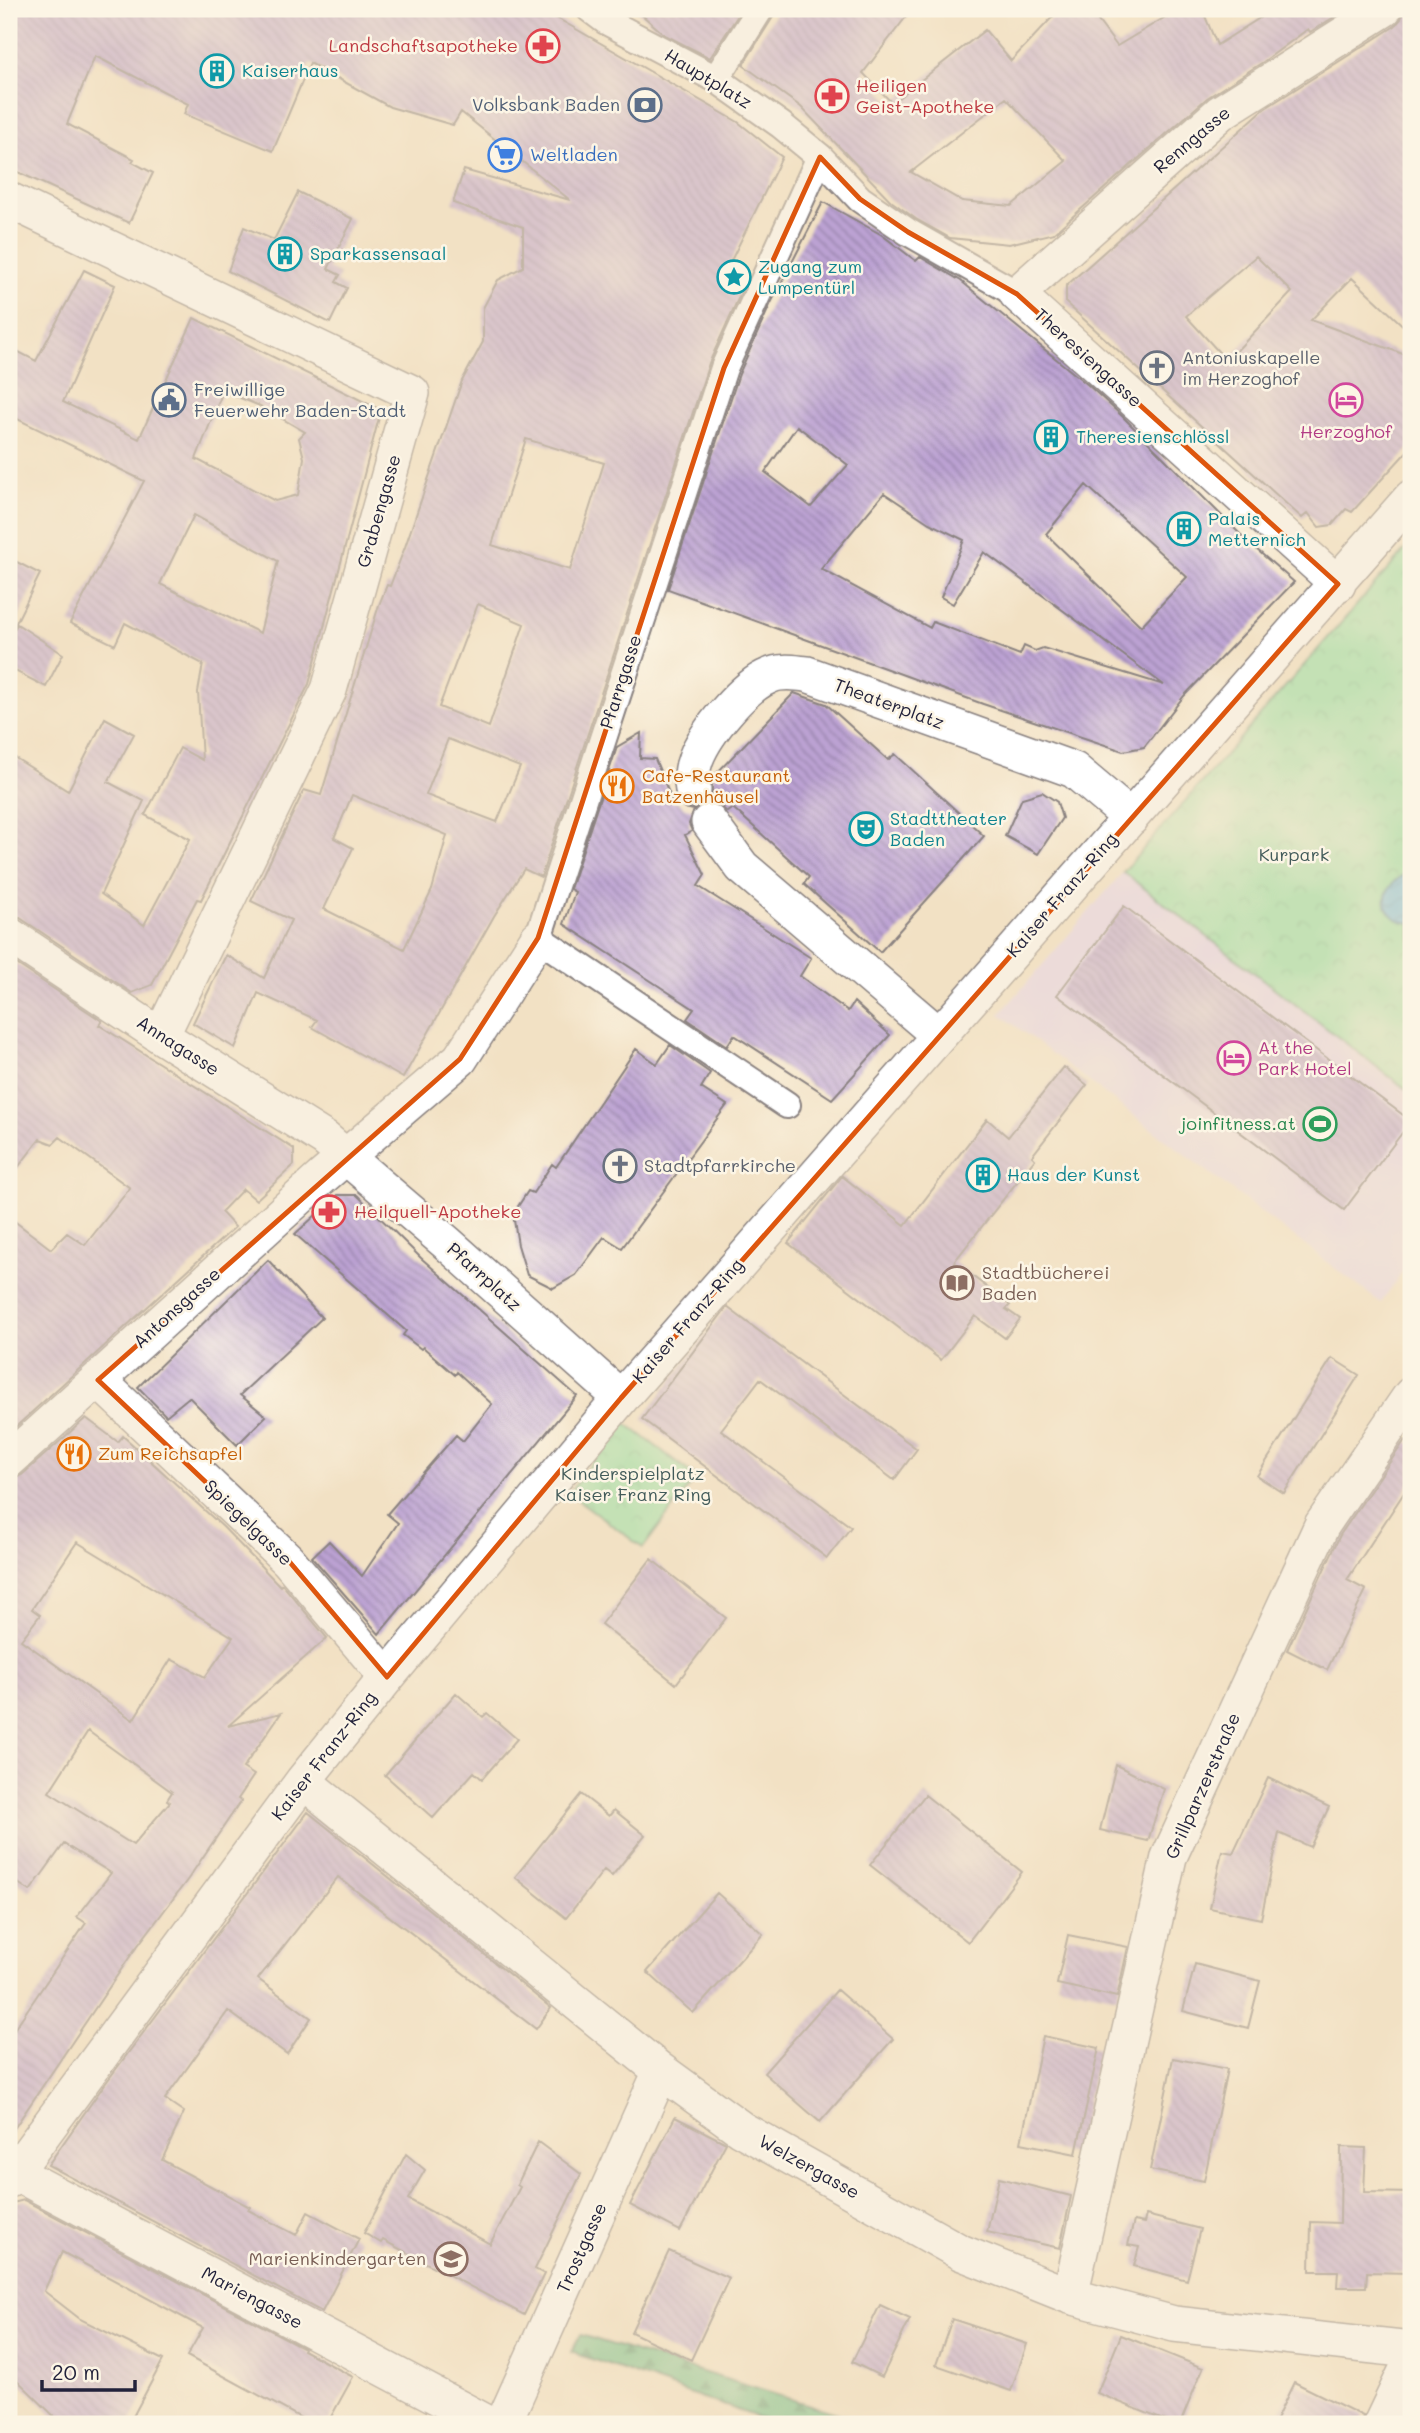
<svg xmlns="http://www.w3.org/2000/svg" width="1420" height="2433" font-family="Mali,sans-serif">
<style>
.built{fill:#e4d3f2}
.forest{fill:url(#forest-firs);stroke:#4a7062;stroke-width:2}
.park{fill:url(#park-crowns);stroke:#57826f;stroke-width:2}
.water{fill:url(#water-waves);stroke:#466f90;stroke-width:2}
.building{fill:url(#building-back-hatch);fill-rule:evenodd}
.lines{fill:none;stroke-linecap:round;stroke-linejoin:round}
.pedestrian-casing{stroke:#8a8280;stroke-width:30}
.minor-casing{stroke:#8a8280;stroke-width:38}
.pedestrian{stroke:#fff;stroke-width:26}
.minor{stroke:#fff;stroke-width:35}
.marked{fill:none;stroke:#de560e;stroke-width:5;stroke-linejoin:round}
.labels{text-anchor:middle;stroke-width:5;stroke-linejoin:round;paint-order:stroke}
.health-label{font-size:18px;fill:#be3a42;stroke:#fcf5e5;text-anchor:start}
.culture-label{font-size:18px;fill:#0d838f;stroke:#fcf5e5;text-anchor:start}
.street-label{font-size:18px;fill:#22223b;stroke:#fcf5e5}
.service-label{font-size:18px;fill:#4e5e75;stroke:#fcf5e5;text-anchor:end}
.shop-label{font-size:18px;fill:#366cbe;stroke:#fcf5e5;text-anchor:start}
.worship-label{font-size:18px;fill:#5b616d;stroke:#fcf5e5;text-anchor:start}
.hotel-label{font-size:18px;fill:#b23c85;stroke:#fcf5e5}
.food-label{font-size:18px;fill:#c56008;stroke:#fcf5e5;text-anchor:start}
.park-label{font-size:18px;fill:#425b5a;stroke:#fcf5e5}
.leisure-label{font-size:18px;fill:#27864d;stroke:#fcf5e5;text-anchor:end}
.education-label{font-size:18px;fill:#785e54;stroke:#fcf5e5;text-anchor:start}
</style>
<defs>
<pattern id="forest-firs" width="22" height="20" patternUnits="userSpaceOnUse" patternTransform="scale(1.75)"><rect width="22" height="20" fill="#71bf89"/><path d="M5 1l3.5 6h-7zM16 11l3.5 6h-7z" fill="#5c9b71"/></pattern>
<pattern id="park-crowns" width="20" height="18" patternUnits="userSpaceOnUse" patternTransform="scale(1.75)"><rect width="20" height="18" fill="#8ce1a3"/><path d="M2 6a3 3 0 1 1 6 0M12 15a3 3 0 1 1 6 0" fill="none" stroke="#78c18d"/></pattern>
<pattern id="water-waves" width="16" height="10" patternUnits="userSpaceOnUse" patternTransform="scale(1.75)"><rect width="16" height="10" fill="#6abce5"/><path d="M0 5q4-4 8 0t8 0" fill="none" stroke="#5ca1c5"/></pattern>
<pattern id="building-back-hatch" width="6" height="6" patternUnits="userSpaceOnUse" patternTransform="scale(1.75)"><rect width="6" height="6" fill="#bca2d3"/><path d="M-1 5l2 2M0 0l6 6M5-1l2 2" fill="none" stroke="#9884ac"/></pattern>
</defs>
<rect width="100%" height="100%" fill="#fcf5e5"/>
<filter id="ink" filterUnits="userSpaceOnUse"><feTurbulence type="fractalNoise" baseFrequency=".0143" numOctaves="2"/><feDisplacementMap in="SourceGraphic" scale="14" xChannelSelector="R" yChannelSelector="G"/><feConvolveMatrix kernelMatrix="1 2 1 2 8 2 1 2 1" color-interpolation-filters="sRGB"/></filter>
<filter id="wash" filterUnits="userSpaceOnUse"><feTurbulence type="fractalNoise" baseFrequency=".00686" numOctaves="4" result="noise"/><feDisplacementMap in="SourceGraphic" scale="28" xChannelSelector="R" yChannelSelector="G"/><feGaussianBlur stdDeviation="1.57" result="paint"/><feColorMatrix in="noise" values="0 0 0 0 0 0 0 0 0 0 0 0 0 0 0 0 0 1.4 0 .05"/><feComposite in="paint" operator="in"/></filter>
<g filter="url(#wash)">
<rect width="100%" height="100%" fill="#f2e1c4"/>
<path class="built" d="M1123 872 1411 1093V1259L1381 1303 1000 1014Z"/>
<path class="forest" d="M581 2335 872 2424H777L571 2352Z"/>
<path class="park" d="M1411 543V1093L1123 872Z
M623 1421 696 1477 643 1548 569 1493Z"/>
<path class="water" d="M1404 875H1411V923C1379 920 1378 888 1404 875Z"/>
<g id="blocks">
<path class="building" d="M9 9H541L738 122 782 157 722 279 742 290 709 363 541 877 524 869 494 916 403 1078 312 1027 317 1020 258 993 235 1048 193 1023 226 955 264 978 291 920 251 901 304 790 321 795 379 605 387 585 390 586 405 547 462 381 483 342V308L498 280 523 267V227L453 203 464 170 570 200 461 112 453 125 390 107 310 63 273 151 184 114 188 104 95 56 67 124 134 159 132 162 153 173 129 223 9 168ZM526 439 604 463 570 570 492 545ZM478 604 524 624 489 727 439 707ZM448 739 520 767 497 822 426 795ZM352 795 447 835 432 890 404 949 324 909 353 848 334 838Z
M635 9H742L710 58 665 35Z
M776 9H912L863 73 892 103 985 30 1011 61 1060 9H1089L1117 46 1179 9H1202L1217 45 1274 9H1347L1310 32 1308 29 1263 62 1207 98 1054 233 1009 244 950 238 916 219 891 201 801 107 743 65 773 17ZM1006 98 1066 161 1011 206 962 201 911 172Z
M1404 9H1411V333L1352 278 1311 320 1411 357V447L1352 512 1346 509 1332 525 1319 527 1308 513 1302 518 1066 303V286L1264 109 1395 26 1401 19ZM1256 256 1292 292 1227 361 1186 316Z
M298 192 353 219 328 269 340 275 336 282 347 288 330 323 228 271 244 227 274 240Z
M823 202 882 235 916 261 920 257 961 281 1088 385 1122 416 1248 542 1294 582 1184 696 1144 747 1123 751 983 704 668 589 739 374 770 305ZM797 426 848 465 811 507 765 472ZM1086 485 1187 577 1141 626 1046 534ZM884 493 929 523 964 540 941 597 953 604 984 552 1164 685 1043 648 1035 651 1024 646 1020 655 933 622 930 628 821 569Z
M84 270 115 285 63 402 139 439 194 318 381 410 309 684 201 900 197 899 152 985 132 993 20 918 9 915V754L68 791 105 718 134 734 108 782 144 801 101 894 144 925 190 839 145 815 180 748 202 760 198 692 203 664 125 623 115 645 70 623 144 481 9 415V347L36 361ZM223 391 260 406 305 432 299 438 304 458 298 495 275 501 196 459ZM194 515 278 561 260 633 160 584Z
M9 558 40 574 9 637Z
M17 624 63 654 46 687 9 668V638Z
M794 693 826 704 888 760 895 754 984 836 880 952 804 884 809 877 733 808 727 812 718 804 708 802 712 797V778Z
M641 733 640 758 655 759 673 803 676 801 685 808 694 810 689 824 692 831 685 835 705 875 698 886 811 958 800 976 848 1011 854 1002 890 1035 832 1099 734 1035 727 1046 687 1019 694 1009 564 924 575 892 570 889 617 747Z
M1042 792 1057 802 1062 818 1038 854 1005 836 1022 798Z
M1124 906 1411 1121 1344 1210 1057 995Z
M9 959 102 1021 99 1025 294 1149V1165L256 1200 243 1189 221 1212 235 1227 9 1433V1217L51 1249 67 1233 85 1245 130 1188 60 1137 53 1144 40 1139 9 1179Z
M670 1045 710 1073 701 1088 727 1105 622 1248 604 1237 576 1275 553 1288 527 1275 518 1245 513 1214 528 1191 533 1193 552 1164 556 1167 636 1049 657 1064Z
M1064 1067 1087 1085 1032 1156 1035 1159 954 1262 1010 1305 1006 1309 1020 1319 1005 1338 975 1316 941 1360 788 1243 842 1176 905 1225 987 1119 1008 1137Z
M338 1195H357L421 1258 577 1396 379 1634 312 1557 329 1541 362 1576 398 1523 387 1514 456 1435 463 1441 492 1404 457 1372 455 1375 423 1347 421 1349 403 1335 406 1331 295 1234Z
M268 1260 322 1318 240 1395 266 1416 237 1445 189 1397 166 1416 138 1387Z
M727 1307 917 1449 894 1480 760 1379 721 1430 851 1527 827 1558 642 1419Z
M1332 1358 1359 1375 1284 1493 1257 1476Z
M86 1418 118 1442 123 1436 223 1527 280 1586 282 1584 327 1638 228 1726 281 1713 243 1768 254 1775 238 1799 241 1801 188 1879 133 1952 9 2136V2037L86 1923 77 1917 111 1873 64 1844 30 1891 9 1877V1480L22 1475ZM77 1542 233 1637 205 1677 171 1659 133 1720 21 1640 40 1615 32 1609ZM88 1731 172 1792 167 1800 170 1802 133 1845 49 1792Z
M1405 1440 1411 1444V1482L1347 1580 1366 1590 1327 1670 1287 1650 1340 1535Z
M651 1559 726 1618 676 1684 601 1624Z
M456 1693 483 1717 487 1713 517 1739 482 1779 474 1772 433 1818 385 1775Z
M1116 1765 1164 1789 1148 1841 1100 1830Z
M1268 1778 1329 1807 1310 1847 1279 1833 1261 1919 1210 1908 1222 1851 1233 1853Z
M581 1794 609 1816 614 1810 645 1835 612 1876 604 1870 566 1918 515 1877Z
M925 1795 1022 1872 968 1942 870 1865Z
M308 1812 551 2008 536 2029 338 1877 258 1979 311 2018 287 2054 228 2011 165 2099 184 2112 162 2160 250 2207 248 2210 296 2235 308 2212 359 2239 322 2312 48 2165 102 2088Z
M717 1893 763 1934 693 2013 647 1972Z
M1068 1935 1128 1947 1117 1997 1057 1984Z
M1195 1964 1260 1981 1248 2028 1183 2011Z
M837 1990 893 2039 820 2122 764 2073Z
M1043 2036 1099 2048 1076 2154 1021 2143Z
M1173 2058 1227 2069 1204 2181 1150 2170Z
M675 2117 726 2143 680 2231 630 2205Z
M538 2142 581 2174 535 2269 544 2274 524 2315 383 2240 381 2243 364 2233 406 2154 425 2170 408 2199 490 2244 520 2187 517 2185Z
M1341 2147 1366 2148 1364 2192 1411 2193V2273L1367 2272 1366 2287H1337L1338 2271H1310L1311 2222 1340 2223Z
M999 2178 1071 2196 1060 2248 987 2232Z
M24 2200 304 2348 303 2350 353 2377 327 2424H312L187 2356 203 2328 62 2252 44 2291 80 2319 163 2360 129 2424H62L9 2372V2204Z
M1146 2215 1200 2229 1187 2280 1134 2266 1139 2247 1128 2245 1134 2221 1144 2223Z
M669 2251 729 2278 691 2360 631 2332Z
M880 2305 910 2319 882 2377 852 2362Z
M952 2319 1027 2344 1011 2391 936 2365Z
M1121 2335 1203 2368 1180 2424H1173L1097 2393Z
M1294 2382 1363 2416 1361 2424H1274Z"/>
</g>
</g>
<g filter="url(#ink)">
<use href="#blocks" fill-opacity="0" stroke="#8a8280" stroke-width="2"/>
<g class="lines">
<defs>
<path id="pedestrian" d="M590 9 606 21 716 79 781 125 820 157 860 199 908 232 1017 294
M716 79 760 9
M787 1105 538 938 724 368 820 157"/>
<path id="minor" d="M9 200 412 393 329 690 161 1036
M1338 584 1017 294 1220 113 1384 9
M693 790C691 779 692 768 696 758 706 732 744 686 769 676 781 670 795 673 807 674L1074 770 1131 818
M709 822 742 867 939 1035
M9 935 161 1036 325 1139 447 1243 621 1398
M98 1380 288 1560 387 1677
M9 1460 321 1178 460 1059 538 938
M303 1781 661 2071 741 2129 960 2252 1070 2296 1174 2324 1411 2350
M14 2172 489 2424
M9 2180 303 1781 387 1677 621 1398 1411 498
M1070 2296 1169 1857 1322 1525 1411 1395
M503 2424 661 2071
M1381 2424 1411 2361"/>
</defs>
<use href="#pedestrian" class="pedestrian-casing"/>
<use href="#minor" class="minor-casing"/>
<use href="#pedestrian" class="pedestrian"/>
<use href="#minor" class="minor"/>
</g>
</g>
<path d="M0 0H1420V2433H0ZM820 157 860 199 908 232 1017 294 1338 584 621 1398 387 1677 288 1560 98 1380 460 1059 538 938 724 368Z" fill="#f2e1c4" fill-opacity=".55" fill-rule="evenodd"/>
<path class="marked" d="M820 157 860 199 908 232 1017 294 1338 584 621 1398 387 1677 288 1560 98 1380 460 1059 538 938 724 368Z"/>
<defs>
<symbol id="pharmacy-ring" viewBox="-11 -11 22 22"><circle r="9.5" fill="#fcf5e5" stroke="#e0444e" stroke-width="1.5"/><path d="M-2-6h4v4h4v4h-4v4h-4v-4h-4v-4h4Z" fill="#e0444e"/></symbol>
<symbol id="building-ring" viewBox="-11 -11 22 22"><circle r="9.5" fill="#fcf5e5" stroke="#0f9aa8" stroke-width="1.5"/><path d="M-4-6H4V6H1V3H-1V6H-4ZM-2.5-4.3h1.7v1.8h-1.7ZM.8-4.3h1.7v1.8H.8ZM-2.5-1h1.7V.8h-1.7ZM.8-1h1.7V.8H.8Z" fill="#0f9aa8"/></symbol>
<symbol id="bank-ring" viewBox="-11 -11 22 22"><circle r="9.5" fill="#fcf5e5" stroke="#5c6f8a" stroke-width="1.5"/><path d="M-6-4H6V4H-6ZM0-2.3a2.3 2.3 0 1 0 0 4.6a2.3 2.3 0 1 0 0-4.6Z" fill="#5c6f8a"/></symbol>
<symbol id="supermarket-ring" viewBox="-11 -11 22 22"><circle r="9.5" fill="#fcf5e5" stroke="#3f7fe0" stroke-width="1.5"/><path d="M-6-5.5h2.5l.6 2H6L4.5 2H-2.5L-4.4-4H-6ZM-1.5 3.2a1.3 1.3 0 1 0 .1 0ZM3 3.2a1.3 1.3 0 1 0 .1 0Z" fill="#3f7fe0"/></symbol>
<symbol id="sight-ring" viewBox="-11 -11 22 22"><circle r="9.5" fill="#fcf5e5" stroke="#0f9aa8" stroke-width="1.5"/><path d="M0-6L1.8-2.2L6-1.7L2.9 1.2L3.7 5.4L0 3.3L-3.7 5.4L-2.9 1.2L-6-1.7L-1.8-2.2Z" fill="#0f9aa8"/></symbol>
<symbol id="church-ring" viewBox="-11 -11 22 22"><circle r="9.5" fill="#fcf5e5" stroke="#6b7280" stroke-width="1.5"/><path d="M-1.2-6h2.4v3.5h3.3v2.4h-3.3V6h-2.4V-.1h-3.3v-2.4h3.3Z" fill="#6b7280"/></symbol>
<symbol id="civic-ring" viewBox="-11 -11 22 22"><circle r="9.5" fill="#fcf5e5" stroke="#5c6f8a" stroke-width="1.5"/><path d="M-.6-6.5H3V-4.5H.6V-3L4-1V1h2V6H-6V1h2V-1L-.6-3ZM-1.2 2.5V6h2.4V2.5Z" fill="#5c6f8a"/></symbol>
<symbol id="hotel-ring" viewBox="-11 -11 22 22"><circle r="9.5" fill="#fcf5e5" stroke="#d1479c" stroke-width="1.5"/><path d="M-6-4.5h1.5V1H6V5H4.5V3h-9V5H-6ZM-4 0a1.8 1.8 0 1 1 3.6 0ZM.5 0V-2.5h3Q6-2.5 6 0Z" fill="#d1479c"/></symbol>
<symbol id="restaurant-ring" viewBox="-11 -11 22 22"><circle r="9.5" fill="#fcf5e5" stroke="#e8710a" stroke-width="1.5"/><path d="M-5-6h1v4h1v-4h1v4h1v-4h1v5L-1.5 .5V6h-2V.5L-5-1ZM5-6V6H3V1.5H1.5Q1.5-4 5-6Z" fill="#e8710a"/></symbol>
<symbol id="theatre-ring" viewBox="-11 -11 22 22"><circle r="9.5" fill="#fcf5e5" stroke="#0f9aa8" stroke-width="1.5"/><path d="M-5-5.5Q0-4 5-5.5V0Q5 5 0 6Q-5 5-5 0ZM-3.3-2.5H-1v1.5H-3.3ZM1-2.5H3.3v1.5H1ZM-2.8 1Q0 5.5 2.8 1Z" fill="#0f9aa8"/></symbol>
<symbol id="stadium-ring" viewBox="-11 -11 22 22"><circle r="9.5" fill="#fcf5e5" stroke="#2e9e5b" stroke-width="1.5"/><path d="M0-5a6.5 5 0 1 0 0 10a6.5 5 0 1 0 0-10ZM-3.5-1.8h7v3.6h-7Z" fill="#2e9e5b"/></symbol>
<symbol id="library-ring" viewBox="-11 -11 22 22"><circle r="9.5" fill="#fcf5e5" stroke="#8d6e63" stroke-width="1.5"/><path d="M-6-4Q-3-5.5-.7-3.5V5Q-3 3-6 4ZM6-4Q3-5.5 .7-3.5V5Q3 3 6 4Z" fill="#8d6e63"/></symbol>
<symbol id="school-ring" viewBox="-11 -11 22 22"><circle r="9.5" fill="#fcf5e5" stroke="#8d6e63" stroke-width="1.5"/><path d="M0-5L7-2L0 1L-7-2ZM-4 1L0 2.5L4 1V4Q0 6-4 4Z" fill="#8d6e63"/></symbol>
</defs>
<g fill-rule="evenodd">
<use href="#pharmacy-ring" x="524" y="27" width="38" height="38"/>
<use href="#building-ring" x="198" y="52" width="38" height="38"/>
<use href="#pharmacy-ring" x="813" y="77" width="38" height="38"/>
<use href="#bank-ring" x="626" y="86" width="38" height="38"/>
<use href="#supermarket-ring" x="486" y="136" width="38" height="38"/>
<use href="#building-ring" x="266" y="235" width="38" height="38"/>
<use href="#sight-ring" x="715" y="258" width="38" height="38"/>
<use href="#church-ring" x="1138" y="349" width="38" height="38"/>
<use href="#civic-ring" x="150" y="381" width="38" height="38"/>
<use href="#hotel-ring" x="1327" y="381" width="38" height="38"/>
<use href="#building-ring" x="1032" y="418" width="38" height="38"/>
<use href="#building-ring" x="1165" y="510" width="38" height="38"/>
<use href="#restaurant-ring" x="598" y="767" width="38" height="38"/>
<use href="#theatre-ring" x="847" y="810" width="38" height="38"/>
<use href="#hotel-ring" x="1215" y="1039" width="38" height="38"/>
<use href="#stadium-ring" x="1301" y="1105" width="38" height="38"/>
<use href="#church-ring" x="601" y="1147" width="38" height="38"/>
<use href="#building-ring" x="964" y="1156" width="38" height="38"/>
<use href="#pharmacy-ring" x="310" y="1193" width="38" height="38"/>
<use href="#library-ring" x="938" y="1264" width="38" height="38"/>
<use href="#restaurant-ring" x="55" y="1435" width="38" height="38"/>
<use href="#school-ring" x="432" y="2240" width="38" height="38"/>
</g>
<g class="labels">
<g class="health-label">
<text x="518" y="52" text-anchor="end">Landschaftsapotheke</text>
<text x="856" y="92">Heiligen<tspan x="856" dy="21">Geist-Apotheke</tspan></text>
<text x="354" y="1218">Heilquell-Apotheke</text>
</g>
<g class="culture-label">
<text x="242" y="77">Kaiserhaus</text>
<text x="310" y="260">Sparkassensaal</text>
<text x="758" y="273">Zugang zum<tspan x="758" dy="21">Lumpentürl</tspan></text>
<text x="1076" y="443">Theresienschlössl</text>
<text x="1208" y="525">Palais<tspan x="1208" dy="21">Metternich</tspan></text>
<text x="890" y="825">Stadttheater<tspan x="890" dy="21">Baden</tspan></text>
<text x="1007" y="1181">Haus der Kunst</text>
</g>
<g class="street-label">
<text transform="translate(708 79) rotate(31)" y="6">Hauptplatz</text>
<text transform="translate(1192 140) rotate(-40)" y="6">Renngasse</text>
<text transform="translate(1088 358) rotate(42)" y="6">Theresiengasse</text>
<text transform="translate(379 511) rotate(-74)" y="6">Grabengasse</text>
<text transform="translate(621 682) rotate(-72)" y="6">Pfarrgasse</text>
<text transform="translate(889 704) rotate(20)" y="6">Theaterplatz</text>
<text transform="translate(1062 895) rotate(-49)" y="6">Kaiser Franz-Ring</text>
<text transform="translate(178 1046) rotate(33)" y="6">Annagasse</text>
<text transform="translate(484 1277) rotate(42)" y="6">Pfarrplatz</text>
<text transform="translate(177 1308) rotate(-42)" y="6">Antonsgasse</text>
<text transform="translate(688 1321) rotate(-49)" y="6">Kaiser Franz-Ring</text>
<text transform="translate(248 1523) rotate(44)" y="6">Spiegelgasse</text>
<text transform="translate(324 1756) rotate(-52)" y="6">Kaiser Franz-Ring</text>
<text transform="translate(1203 1786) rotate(-66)" y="6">Grillparzerstraße</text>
<text transform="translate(809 2167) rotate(29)" y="6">Welzergasse</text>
<text transform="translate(582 2248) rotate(-66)" y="6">Trostgasse</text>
<text transform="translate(252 2298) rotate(28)" y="6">Mariengasse</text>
</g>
<g class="service-label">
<text x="620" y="111">Volksbank Baden</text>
<text x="194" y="396" text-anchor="start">Freiwillige<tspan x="194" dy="21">Feuerwehr Baden-Stadt</tspan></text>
</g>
<g class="shop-label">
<text x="530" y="161">Weltladen</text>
</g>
<g class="worship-label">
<text x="1182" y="364">Antoniuskapelle<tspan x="1182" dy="21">im Herzoghof</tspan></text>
<text x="644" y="1172">Stadtpfarrkirche</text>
</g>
<g class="hotel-label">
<text x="1346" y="438">Herzoghof</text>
<text x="1258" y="1054" text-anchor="start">At the<tspan x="1258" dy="21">Park Hotel</tspan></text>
</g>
<g class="food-label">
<text x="642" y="782">Cafe-Restaurant<tspan x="642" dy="21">Batzenhäusel</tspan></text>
<text x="98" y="1460">Zum Reichsapfel</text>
</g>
<g class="park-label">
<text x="1294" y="861">Kurpark</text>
<text x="633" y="1480">Kinderspielplatz<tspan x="633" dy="21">Kaiser Franz Ring</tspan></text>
</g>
<g class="leisure-label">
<text x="1296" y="1130">joinfitness.at</text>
</g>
<g class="education-label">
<text x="982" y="1279">Stadtbücherei<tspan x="982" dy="21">Baden</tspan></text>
<text x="426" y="2265" text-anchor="end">Marienkindergarten</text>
</g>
</g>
<rect width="1420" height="2433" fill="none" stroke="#fcf5e5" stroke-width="35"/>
<path d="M42 2380v10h93v-10" fill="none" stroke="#22223b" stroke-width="3.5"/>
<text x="52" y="2380" font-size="21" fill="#22223b" stroke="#fcf5e5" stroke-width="5" paint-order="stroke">20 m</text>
</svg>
